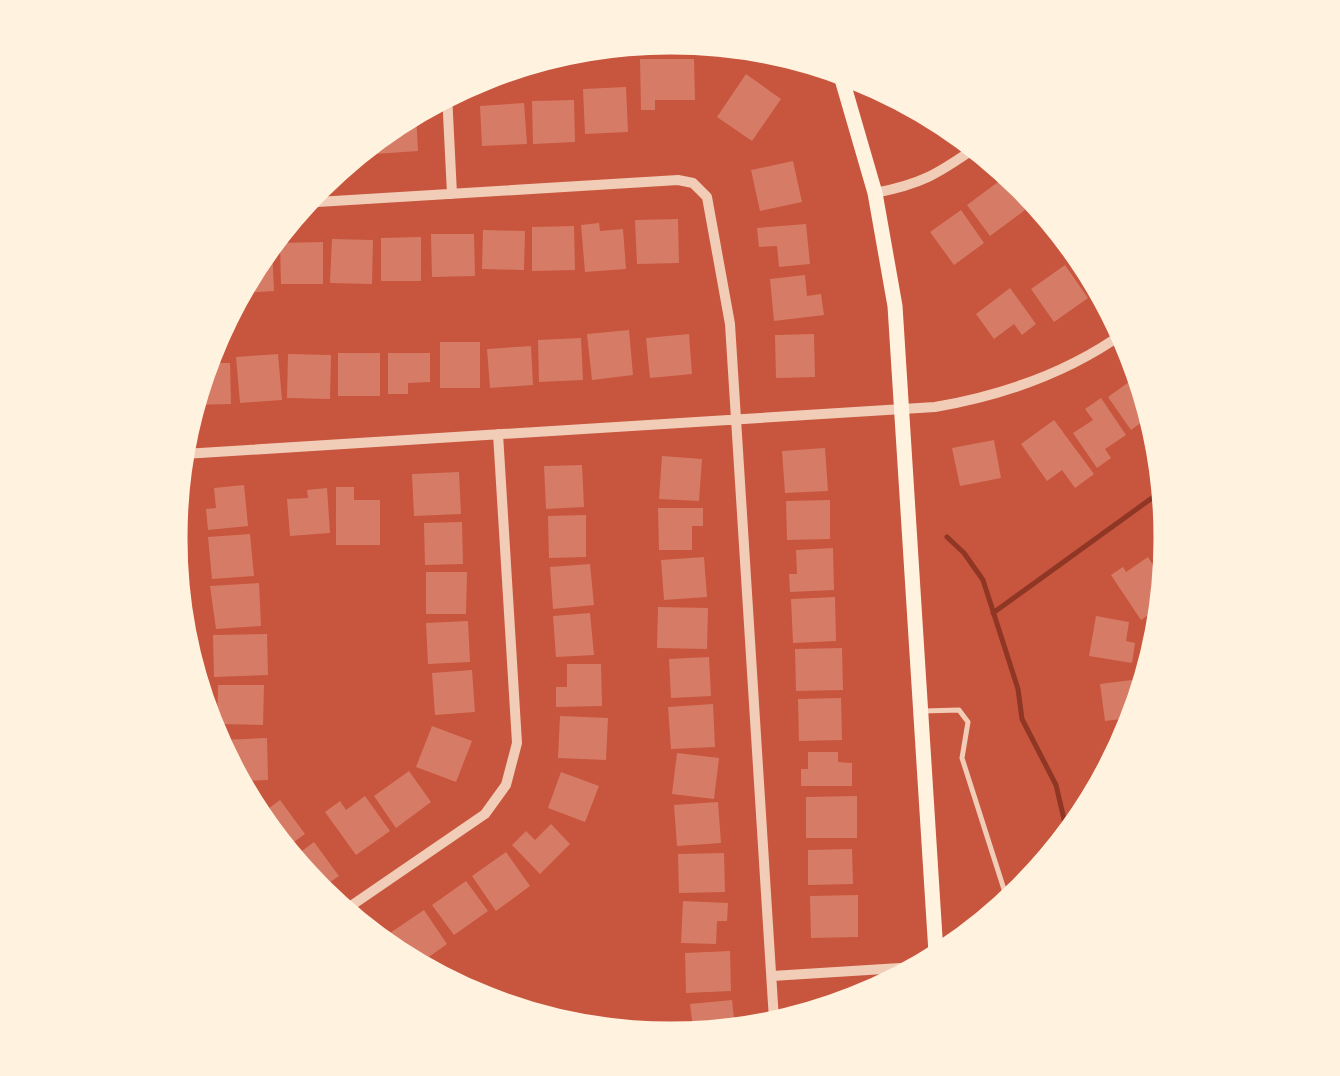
<svg xmlns="http://www.w3.org/2000/svg" width="1340" height="1076" font-family="Jost,sans-serif">
<style>
.lines{fill:none;stroke-linecap:round;stroke-linejoin:round}
.stream{stroke:#8f3625;stroke-width:5}
.building{fill:#d67c66}
.service{stroke:#f1ccb7;stroke-width:5}
.minor{stroke:#f1ccb7;stroke-width:10}
.secondary{stroke:#fff3e0;stroke-width:15}
.rim{fill:none;stroke:#fff3e0;stroke-width:5}
</style>
<rect width="100%" height="100%" fill="#c8553d"/>
<g class="lines">
<path class="stream" d="M947 537 964 553 983 580 1018 689 1022 719 1056 785 1067 832
M993 613 1163 490"/>
</g>
<path class="building" d="M640 59H694L695 100H655V110H641Z
M746 74 781 99 752 141 717 117Z
M626 87 628 132 585 134 583 89Z
M574 100 575 142 533 144 532 101Z
M524 103 527 144 482 146 480 106Z
M416 114 418 151 375 154V142Z
M793 161 802 202 760 211 751 170Z
M1011 173 1026 183 1042 206 1035 211 1009 175Z
M1002 179 1025 210 990 236 967 205Z
M961 210 984 243 954 265 930 232Z
M678 219 679 263 637 264 635 220Z
M599 223 600 231 623 229 626 269 585 272 581 225Z
M806 224 810 264 779 267 777 246 759 247 757 228Z
M574 226 575 270 532 271V227Z
M483 230 525 231 524 270 482 269Z
M431 234H474L475 276 432 277Z
M421 237V281H381V238Z
M332 239 373 240 372 284 330 283Z
M323 242V284H281L280 243Z
M272 246 274 291 240 293 265 256Z
M1065 265 1088 298 1054 322 1031 289Z
M805 275 807 296 821 294 824 315 774 321 770 279Z
M1010 288 1036 324 1022 335 1014 324 994 339 976 314Z
M629 330 633 375 592 380 587 334Z
M689 334 692 374 650 378 646 338Z
M814 334 815 377 776 378 775 335Z
M581 338 583 380 539 382 538 340Z
M440 342H480V388H440Z
M531 346 533 385 490 388 487 349Z
M338 353H380V396H338Z
M388 353H430V382L408 383V394H388Z
M278 354 282 400 240 403 236 357Z
M288 354 331 355 330 399 287 398Z
M202 363H230L231 404 193 405Z
M1140 374 1149 417 1131 430 1108 397Z
M1101 398 1126 435 1105 449 1111 458 1097 468 1073 433 1093 420 1085 409Z
M1054 420 1094 474 1075 488 1062 470 1047 481 1021 444Z
M994 440 1001 478 960 486 952 448Z
M825 448 828 491 785 493 782 451Z
M662 456 702 459 699 501 659 499Z
M582 465 584 507 546 509 544 466Z
M459 472 461 514 414 516 412 474Z
M244 485 248 526 208 530 206 509 216 508 214 488Z
M336 487H354V500H380V545H336Z
M327 488 330 533 290 536 287 499 308 498 307 490Z
M830 500V539L787 540 786 501Z
M658 508H703V526H692V550H659Z
M586 515V557L549 558 548 516Z
M462 522 463 564 425 565 424 523Z
M250 534 254 576 212 579 208 537Z
M833 548 834 590 790 592 789 574H797L796 550Z
M704 557 707 597 664 600 661 560Z
M1148 557 1164 583 1159 608 1141 620 1111 575 1123 567 1126 572Z
M590 564 594 605 553 609 550 567Z
M426 572H467L466 614H426Z
M259 583 261 626 216 629 210 586Z
M835 597 836 641 793 643 791 599Z
M658 607 708 608 707 649 657 648Z
M590 613 594 655 556 657 553 616Z
M1096 616 1129 622 1126 641 1135 643 1132 663 1089 656Z
M468 621 470 662 428 664 426 623Z
M267 634 268 675 214 677 213 635Z
M842 648 843 690 796 691 795 649Z
M709 657 711 696 671 698 669 659Z
M567 664H601L602 706 556 707V687H567Z
M472 670 475 712 435 715 432 673Z
M1132 680 1134 696 1142 695 1137 717 1105 721 1100 684Z
M218 685H264L263 725 217 724Z
M841 698 842 740 799 741 798 699Z
M713 704 715 747 671 749 668 707Z
M560 716 608 718 606 760 558 758Z
M432 726 472 741 456 782 416 767Z
M267 738 268 780 239 781 224 758 223 740Z
M808 752H838V762L852 763V786H801V769H808Z
M677 753 719 758 714 799 672 794Z
M409 771 431 802 396 828 374 796Z
M561 772 599 786 585 822 548 808Z
M365 796 390 831 356 855 325 812 340 801 346 810Z
M857 796V838H806V797Z
M280 800 305 834 284 849 261 814Z
M718 802 721 843 677 846 674 805Z
M551 824 570 844 540 874 512 845 526 831 535 840Z
M314 842 339 876 314 893 291 859Z
M852 849 853 884 808 885V850Z
M506 852 530 886 496 911 472 876Z
M724 853 725 892 679 893 678 854Z
M466 881 488 911 454 935 432 905Z
M858 895V937L811 938 810 896Z
M683 901 728 903 727 921H717L716 944 681 943Z
M424 910 447 944 419 964 404 954 390 933Z
M730 951 731 991 686 993 685 953Z
M732 1000 735 1028 694 1036 690 1004Z"/>
<g class="lines">
<path class="service" d="M924 711 959 710 968 722 962 758 1009 905"/>
<path class="minor" d="M447 94 452 194
M875 193C921 184 936 175 975 148
M301 203 678 180 693 183 707 197 730 324 774 1020
M184 454 935 407C1005 395 1068 373 1125 332
M342 912 485 814 506 785 517 743 498 434
M772 976 916 967"/>
<path class="secondary" d="M839 69 875 193 895 306 936 953"/>
</g>
<path d="M0 0H1340V1076H0ZM670 52H671A485 485 0 0 1 1156 537V539A485 485 0 0 1 671 1024H670A485 485 0 0 1 185 539V537A485 485 0 0 1 670 52Z" fill="#fff3e0" fill-rule="evenodd"/>
<path class="rim" d="M670 52H671A485 485 0 0 1 1156 537V539A485 485 0 0 1 671 1024H670A485 485 0 0 1 185 539V537A485 485 0 0 1 670 52Z"/>
</svg>
